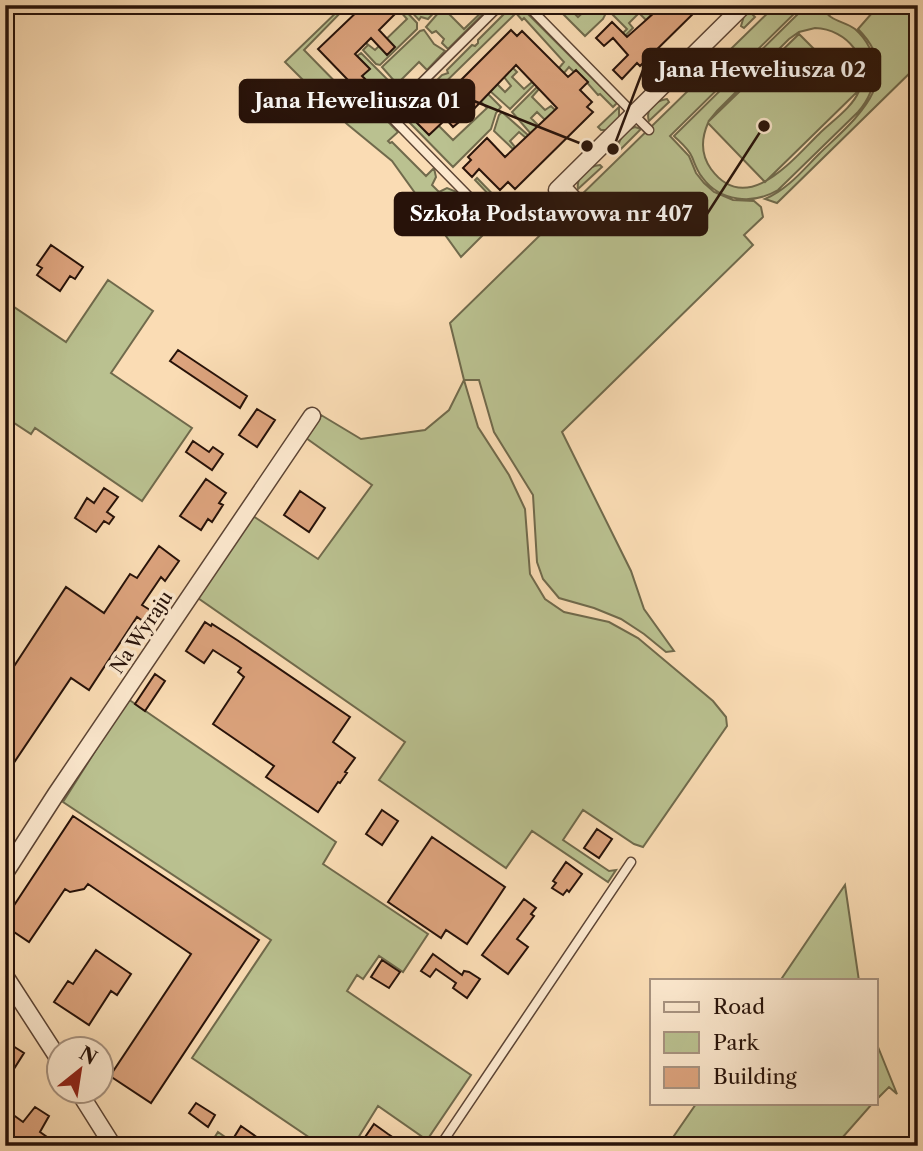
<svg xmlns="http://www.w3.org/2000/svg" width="923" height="1151" font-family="'Libre Caslon Text',serif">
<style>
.green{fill:#bac190;stroke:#706a4c;stroke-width:2;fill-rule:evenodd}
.building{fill:#dca37d;stroke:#271209;stroke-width:2}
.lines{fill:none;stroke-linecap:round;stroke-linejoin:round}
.service-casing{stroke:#5c4434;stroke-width:11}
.minor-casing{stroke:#5c4434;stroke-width:19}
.service{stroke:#fce8ce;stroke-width:8}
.minor{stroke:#fce8ce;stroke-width:16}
.labels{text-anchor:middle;stroke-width:7;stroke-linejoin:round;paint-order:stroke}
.street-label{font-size:19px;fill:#271209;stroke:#fce8ce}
.leader{fill:none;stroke:#271209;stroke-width:2.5}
.callout-dot{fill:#271209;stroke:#fce8ce;stroke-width:2.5}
.callout{fill:#271209;stroke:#271209;stroke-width:2.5}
.callout-label{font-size:21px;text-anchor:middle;font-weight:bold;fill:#fff}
</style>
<rect width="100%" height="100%" fill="#fadcb4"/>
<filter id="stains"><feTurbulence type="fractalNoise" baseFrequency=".00286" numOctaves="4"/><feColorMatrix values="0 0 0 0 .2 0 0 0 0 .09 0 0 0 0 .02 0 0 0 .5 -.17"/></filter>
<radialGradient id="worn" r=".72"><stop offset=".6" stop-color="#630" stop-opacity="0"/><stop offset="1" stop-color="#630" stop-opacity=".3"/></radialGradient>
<path class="green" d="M344 5H348L304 50 355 102 362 95 398 132 388 141 390 143 392 142 426 176 434 168 436 177 432 185 439 192 447 188 457 192 449 199 471 221 479 214 482 216 494 200 475 180 477 178 508 210 461 257 392 161 347 124 285 62Z
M405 5H411L415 10 420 5H445L442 8 440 6 428 19 421 17 419 20Z
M450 5H455L448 13 464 29 489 5H492L448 49 442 43 444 39 436 31 432 33 426 27 439 12Z
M513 5 522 8 617 103 613 107 600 94 598 95 576 70 574 72 569 67 564 73 559 68 564 62 524 18 522 20 516 13 420 107 453 140 487 108 480 101 487 93 501 107 496 113 491 129 453 167 408 121 420 109 415 102 442 75 448 73 447 70 472 45 475 46 478 43V40Z
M554 5H566L578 17 591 5H610L603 19 585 36Z
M614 5H648L654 12 646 20 639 13 629 23 633 28 625 36H620L627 29 610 12Z
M754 5H763V9L761 11 759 9 753 15 755 17 744 28 741 26 744 16Z
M776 5H803L670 136 689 156 696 173 704 183 714 192 733 200 754 201 761 207 763 217 744 235 753 245 562 432 631 571 644 609 674 651 666 652 644 634 621 619 594 608 559 598 543 579 537 562 533 495 494 432 479 380H464L478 427 509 475 525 509 530 574 545 599 564 612 609 622 638 638 713 701 726 717 727 726 643 847 634 844 583 810 563 840 609 871 616 870 608 882 532 831 506 868 379 780 405 742 195 596 250 514 318 559 372 485 306 438 321 415 361 439 425 430 449 410 464 380 450 323Z
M807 5H819C823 9 827 14 831 17 838 22 847 23 855 29 881 52 880 87 858 112L778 190C753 205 720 202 702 177 697 171 695 164 692 157 689 149 680 142 674 136ZM815 28C847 29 872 59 859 91 852 108 832 121 819 134 793 159 747 218 711 169 701 155 701 139 708 123L765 182 857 92 799 34 708 122 717 111 789 39 799 32Z
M879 5H918V65L777 203 765 199C787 190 803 170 819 154 854 120 908 79 858 29Z
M402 7 417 23V29L380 65 376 64 363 50 368 45 366 43 375 50 407 19 399 10Z
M424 30 434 44 445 51 427 70 419 62 397 84 382 67 420 31Z
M361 53 398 90 390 101 385 99 362 76 369 68 357 56Z
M512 67 517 72 512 77 524 89 532 82 535 84 510 109 490 91 497 84 505 92 511 86 504 77Z
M537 87 539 89 532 97 545 110 551 106 556 111 545 120 537 112 531 118 539 126 531 134 512 112Z
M667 99 669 102 649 121C645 109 655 101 667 99Z
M619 107V118L607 130H601L598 127Z
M502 112 529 136 526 138 519 132 510 141 515 147 513 149 494 131 499 115Z
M635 127 641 129 621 149 618 147C620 137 625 130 635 127Z
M600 165 602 167 578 189C576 177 588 166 600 165Z
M108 280 153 311 111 373 192 428 142 501 35 428 31 434 5 417V301L66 342Z
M128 699 336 842 323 864 428 934 403 972 379 956 363 979 357 975 347 991 471 1075 427 1140 378 1106 353 1146H322L192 1058 271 940 63 802Z
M845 885 859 981H780Z
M876 1042 897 1094 889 1087 876 1100Z
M696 1104H872L835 1146H667Z
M218 1132 238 1146H209Z"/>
<path class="building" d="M364 5H404L379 30 395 47 387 55 371 38 355 54 370 69 362 76 384 98 375 108 318 49Z
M663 5H702L640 66 637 63 622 79 613 70 628 55 613 38 604 46 596 38 612 22 627 37Z
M511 30 517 36 522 31 568 77 576 70 588 82 580 90 592 102 587 107 593 112 515 189 508 182 500 190 479 169 472 177 463 168 471 160 468 157 487 138 505 157 557 108 516 65 471 112 453 127 446 119 429 135 407 113 416 104 426 115Z
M51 245 83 267 75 279 70 276 60 291 37 275 42 268 37 265Z
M178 350 247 396 240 408 170 361Z
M257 409 275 420 257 447 239 435Z
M193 441 209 452 213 447 223 454 212 470 186 452Z
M206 479 226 493 219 503 223 505 212 522 208 519 201 530 180 516Z
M104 488 118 497 107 512 114 517 109 524 104 521 96 532 75 518 87 498 94 503Z
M300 491 325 508 309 532 284 515Z
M159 546 179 561 165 581 161 577 142 605 150 610 143 621 137 617 89 690 71 678 5 776V680L66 587 104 613 130 574 137 578Z
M205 622 211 626 212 624 237 640 350 717 333 742 355 758 345 772 347 773 340 783 338 782 318 812 266 777 274 766 213 724 244 677 238 672 241 668 213 650 204 663 186 651Z
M155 674 165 681 145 711 135 704Z
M382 810 398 821 382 845 366 834Z
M73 816 259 940 151 1103 110 1076 191 954 88 884 84 889 70 892 65 889 29 942 5 926V919Z
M597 829 612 839 599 858 584 848Z
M432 837 505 887 467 944 446 930 441 938 388 902Z
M566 862 582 874 569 892 567 890 563 895 552 888 556 883 553 881Z
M524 899 536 908 531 914 534 916 517 939 528 947 508 974 482 955Z
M96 950 131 974 117 995 111 991 89 1025 54 1002 68 981 73 984Z
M433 954 462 975 464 971 469 972 480 979 467 998 453 988 456 983 436 969 430 977 421 971Z
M382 960 400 972 389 988 371 977Z
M5 1041 24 1053 5 1083Z
M196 1103 215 1115 208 1127 189 1113Z
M35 1107 49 1116 40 1132 60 1146H15L5 1139V1109L23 1122Z
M374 1124 388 1134 406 1146H359Z
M241 1126 258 1138 252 1146H244L233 1139Z"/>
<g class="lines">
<defs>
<path id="service" d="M527 5 634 114
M634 115 649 130
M564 183 606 228
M485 213 389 115 500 5
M440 1146 631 862"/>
<path id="minor" d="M557 190 744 5
M5 873 56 794 312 416
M5 976 60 1061
M79 1092 113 1146"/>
</defs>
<use href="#service" class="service-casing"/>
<use href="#minor" class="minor-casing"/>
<use href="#service" class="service"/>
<use href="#minor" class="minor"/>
</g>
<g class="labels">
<g class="street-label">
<text transform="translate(141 632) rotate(-56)" y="7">Na Wyraju</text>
</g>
</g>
<path class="leader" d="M613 149L643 70M587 146L474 101M764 126L707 214"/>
<g class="callout-dot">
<circle cx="613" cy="149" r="7"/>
<circle cx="587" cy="146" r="7"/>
<circle cx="764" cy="126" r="7"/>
</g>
<g class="callout">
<rect x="643" y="49" width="237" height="42" rx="7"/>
<rect x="240" y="80" width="234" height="42" rx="7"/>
<rect x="395" y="193" width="312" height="42" rx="7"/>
</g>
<g class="callout-label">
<text x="762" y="77">Jana Heweliusza 02</text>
<text x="357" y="108">Jana Heweliusza 01</text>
<text x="551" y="221">Szkoła Podstawowa nr 407</text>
</g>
<rect width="923" height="1151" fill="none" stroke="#fadcb4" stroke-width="28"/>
<rect x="7" y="7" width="909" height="1137" fill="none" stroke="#271209" stroke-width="3.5"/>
<rect x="14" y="14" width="895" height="1123" fill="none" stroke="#271209" stroke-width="2"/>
<rect x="650" y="979" width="228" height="126" fill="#fce8ce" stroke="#a7927f" stroke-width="2"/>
<rect x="664" y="1002" width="35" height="10" fill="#fce8ce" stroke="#a7927f" stroke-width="2"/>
<text x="713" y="1014" font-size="21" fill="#271209">Road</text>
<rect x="664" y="1032" width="35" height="21" fill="#bac190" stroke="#a7927f" stroke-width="2"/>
<text x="713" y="1050" font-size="21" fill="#271209">Park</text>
<rect x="664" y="1067" width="35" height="21" fill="#dca37d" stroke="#a7927f" stroke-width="2"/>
<text x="713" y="1084" font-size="21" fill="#271209">Building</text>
<g transform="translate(80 1070) rotate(30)"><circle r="33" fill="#fce8ce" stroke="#a7927f" stroke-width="2"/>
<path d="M0-5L12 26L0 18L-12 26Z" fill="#8f2418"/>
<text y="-10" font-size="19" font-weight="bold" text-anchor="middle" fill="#271209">N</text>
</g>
<rect width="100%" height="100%" filter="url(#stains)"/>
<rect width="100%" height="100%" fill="url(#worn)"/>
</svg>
